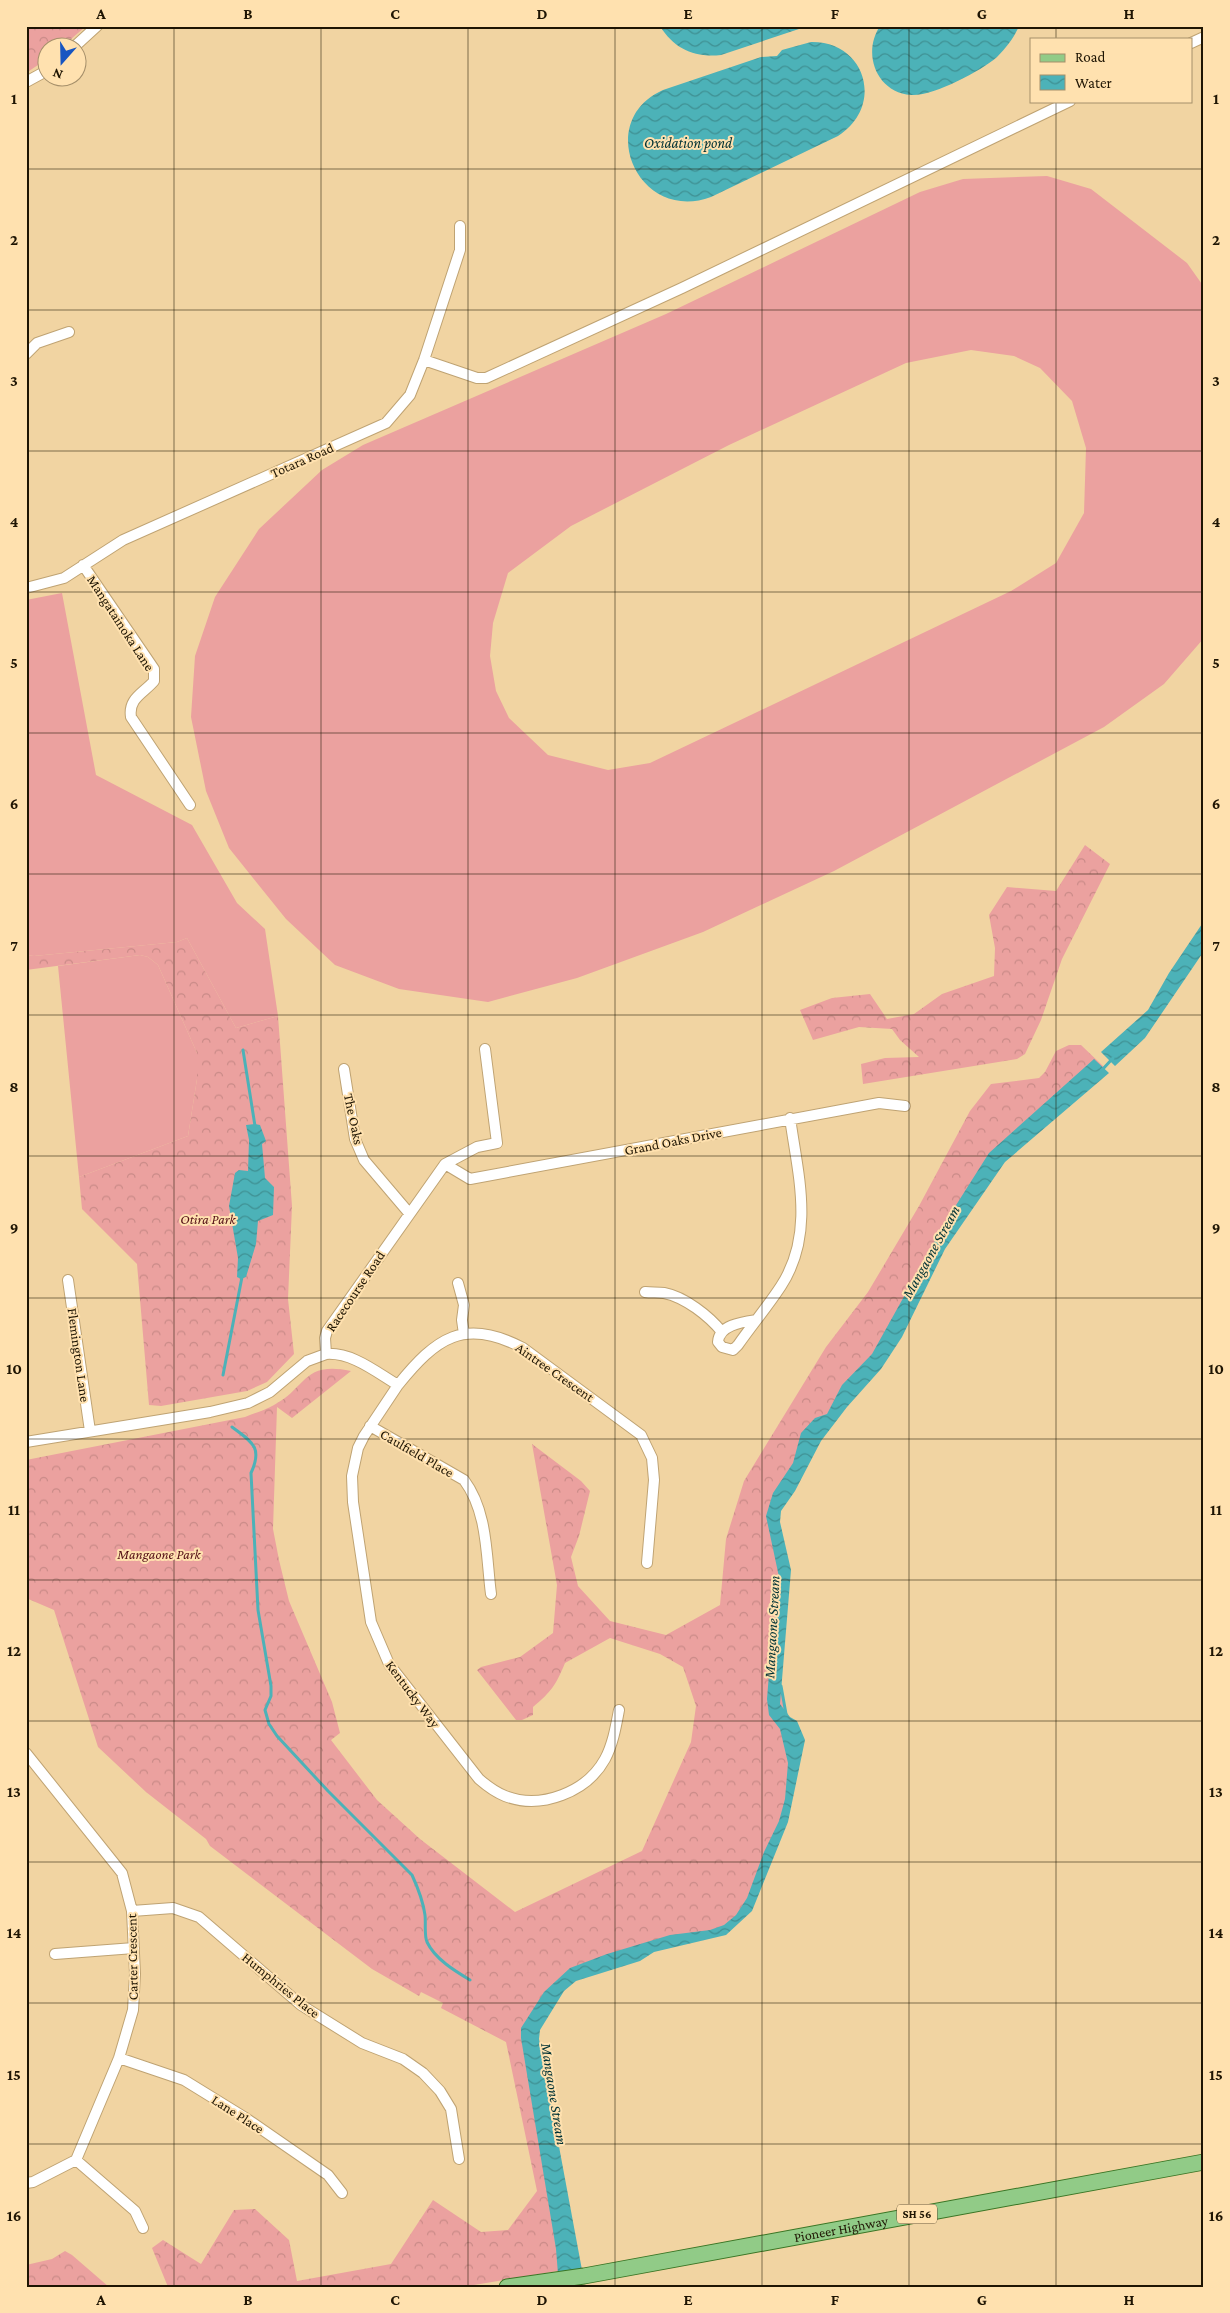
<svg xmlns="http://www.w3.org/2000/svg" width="1230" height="2313" font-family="'Crimson Pro',serif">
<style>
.grass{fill:#eba19f;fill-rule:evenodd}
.forest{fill:url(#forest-crowns)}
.water{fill:url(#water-waves)}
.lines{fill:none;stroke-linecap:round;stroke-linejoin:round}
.stream{stroke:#4cb2b8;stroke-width:3}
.minor-casing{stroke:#bfa373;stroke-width:12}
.primary-casing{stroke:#3a7525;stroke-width:17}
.minor{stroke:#fff;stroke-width:10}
.primary{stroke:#91cb87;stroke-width:15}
.grid{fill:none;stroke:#1f1503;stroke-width:1;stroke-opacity:0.55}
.labels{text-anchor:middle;stroke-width:4;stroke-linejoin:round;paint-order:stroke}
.shield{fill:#ffe1af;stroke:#625237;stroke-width:1}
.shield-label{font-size:12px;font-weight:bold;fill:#1f1503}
.street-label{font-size:14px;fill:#1f1503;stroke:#ffe1af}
.park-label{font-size:14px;font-style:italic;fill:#551017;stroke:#ffe1af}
.water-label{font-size:15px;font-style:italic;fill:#003235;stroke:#ffe1af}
.neatline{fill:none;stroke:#1f1503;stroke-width:2}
.grid-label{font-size:16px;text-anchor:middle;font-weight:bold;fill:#1f1503}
</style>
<defs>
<pattern id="forest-crowns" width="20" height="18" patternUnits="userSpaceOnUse" patternTransform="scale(1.25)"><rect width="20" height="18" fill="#eba19f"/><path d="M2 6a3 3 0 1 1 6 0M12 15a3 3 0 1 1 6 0" fill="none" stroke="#c98a87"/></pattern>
<pattern id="water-waves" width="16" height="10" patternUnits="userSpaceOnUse" patternTransform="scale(1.25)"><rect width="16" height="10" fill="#4cb2b8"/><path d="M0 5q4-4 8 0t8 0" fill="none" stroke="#3f9093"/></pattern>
</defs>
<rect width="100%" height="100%" fill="#f1d4a2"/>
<path class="grass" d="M1047 176 1091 189 1187 263 1204 287V638L1164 684 1104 727 834 871 703 932 577 978 488 1002 399 989 335 965 286 919 229 848 206 791 191 717 195 656 215 597 259 529 322 470 363 445 666 314 920 192 963 179ZM971 350 1014 356 1040 368 1072 401 1086 448 1084 513 1056 563 1011 591 650 763 608 770 548 755 509 718 496 691 490 656 493 623 508 573 571 526 729 445 906 363Z
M62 593 96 775 192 825 237 903 265 929 278 1016 236 1028 187 938 177 942 34 956 26 955V600Z
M140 955 148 957 158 965 197 1053V1079L188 1136 79 1177 58 966Z"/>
<path class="forest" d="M26 26H86L62 47 48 48 47 59 26 73Z
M1085 845 1110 864 1062 959 1041 1020 1025 1054 1017 1059 863 1084 861 1064 885 1058 919 1057 900 1040 892 1029 859 1027 813 1040 800 1010 832 998 870 994 887 1019 914 1014 942 994 994 976 995 948 989 915 1007 887 1056 891Z
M187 938 236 1028 278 1016 292 1206 288 1299 294 1354 267 1382 247 1391 161 1406 149 1405 137 1264 82 1209 79 1177 188 1136 197 1079V1053L158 965 148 957 140 955 26 970V955L34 956 177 942Z
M1069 1045H1081L1104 1067 992 1172 822 1431 777 1514 787 1573 779 1677 790 1742 789 1803 771 1856 729 1931 648 1951 582 1972 560 1991 533 2031 570 2269 462 2287H168L152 2248 163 2240 201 2264 234 2210 255 2209 289 2240 297 2281 391 2264 433 2200 481 2232 508 2230 537 2191 506 2042 441 2008 443 2003 421 1992 419 1996 372 1969 210 1846 206 1839 146 1792 98 1747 54 1610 26 1598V1460L245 1417C255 1413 265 1410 274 1405 307 1388 302 1361 351 1371L292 1418 277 1407 273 1529 279 1560 289 1601 332 1702 340 1733 331 1740 377 1800 420 1839 515 1912 642 1851 691 1742 696 1706 683 1667 660 1654 610 1638 565 1663C556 1685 551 1692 533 1707V1715L522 1720H516L477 1670 481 1667 520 1657 553 1633 557 1585 532 1444 581 1481 590 1491 579 1536 571 1557 578 1586 610 1621 666 1635 720 1605 726 1539 744 1481 826 1347 868 1292 919 1206 970 1111 991 1084 1039 1078 1045 1072 1056 1051Z
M65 2251 72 2255 109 2287H26V2265L52 2259Z"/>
<path class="water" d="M660 26H808L721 55C695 58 674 49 660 26Z
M880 26H1019C1014 38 1006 48 997 57 981 71 932 97 911 95 876 92 862 53 880 26Z
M811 42C866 41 885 106 838 136L711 197C638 224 593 121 663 90L761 57 777 56 782 50Z
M1204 921V951L1145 1038 1115 1066 1101 1052 1148 1010 1169 973Z
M1094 1059 1109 1073 1005 1162 945 1249 902 1337 881 1369 847 1407 821 1441 795 1491 781 1511 780 1522 791 1570 780 1704 790 1717 797 1721 805 1740 788 1822 752 1911 726 1935 654 1952 640 1961 576 1981 564 1991 540 2030 539 2039 582 2270 558 2274 556 2249 521 2038V2028L544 1992 570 1968 607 1954 670 1935 710 1930 724 1925 736 1915 747 1898 764 1852 779 1821 785 1799 788 1763 780 1729 769 1715 767 1699 773 1623 778 1611 779 1577 766 1516 773 1493 793 1463 801 1433 815 1418 827 1414 842 1385 872 1354 946 1221 989 1153Z
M255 1124 260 1125 266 1141 262 1144 265 1178 274 1187 273 1215 258 1221 256 1244 246 1277 241 1279 237 1277 238 1258 229 1206 235 1173 239 1170 248 1171 249 1140 246 1125Z"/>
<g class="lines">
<path class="stream" d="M243 1050 255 1126
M1102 1070 1113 1058
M223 1375 242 1277
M232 1427C252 1442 263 1447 251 1473L258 1610 271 1686V1696L265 1710 269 1724 277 1736 328 1791 412 1875C418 1888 423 1901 425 1915 426 1923 424 1935 427 1942 435 1959 455 1971 470 1980
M781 1686 786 1714"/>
<defs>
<path id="minor" d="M1191 43 1204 37
M73 48 97 26
M26 82 48 70
M26 354 37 343 69 332
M424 360 477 378H486L682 288 1070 101
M83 565 154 669V681C144 693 128 698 131 717L190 805
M26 588 64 578 123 540 386 423 410 395 424 360 460 250V226
M344 1069 355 1139 364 1160 409 1213
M445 1164 470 1179 879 1103 905 1106
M68 1280 90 1431
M458 1283 464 1305 462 1320 464 1334
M645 1292C651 1293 658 1292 664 1293 685 1297 709 1316 722 1332
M756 1320C742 1322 719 1325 718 1342L722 1347 733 1350 738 1345C752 1325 768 1306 781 1286 815 1234 798 1175 790 1118
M326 1354C352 1352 376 1372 398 1385 436 1338 464 1317 523 1348L641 1435 652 1458 654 1480 647 1563
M398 1385 364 1436 358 1448 352 1476 353 1502 371 1622 389 1664 479 1779C487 1786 495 1792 505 1796 541 1810 587 1792 605 1759 613 1744 616 1726 619 1710
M370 1426 464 1480C488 1512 486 1556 491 1594
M26 1442 210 1412 248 1403 270 1392 307 1361 326 1354 325 1338 327 1331 445 1164 477 1147 497 1143 485 1049
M26 1753 122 1873 132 1911 135 1974 133 2010 119 2058 76 2160 33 2182 26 2183
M132 1911 173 1908 199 1917 301 2005 362 2043 403 2059 423 2073 440 2091 451 2109 459 2159
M55 1954 134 1948
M119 2058 184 2080 244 2117 328 2175 342 2193
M76 2160 135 2211 143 2228"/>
<g id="primary">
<path id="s1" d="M507 2287 584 2276 1204 2162"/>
</g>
</defs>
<use href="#minor" class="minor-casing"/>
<use href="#primary" class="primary-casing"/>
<use href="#minor" class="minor"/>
<use href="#primary" class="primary"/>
</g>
<path class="grid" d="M174 26V2287M321 26V2287M468 26V2287M615 26V2287M762 26V2287M909 26V2287M1056 26V39M1056 101V2287M26 169H1204M26 310H1204M26 451H1204M26 592H1204M26 733H1204M26 874H1204M26 1015H1204M26 1156H1204M26 1298H1204M26 1439H1204M26 1580H1204M26 1721H1204M26 1862H1204M26 2003H1204M26 2144H1204"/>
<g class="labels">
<rect class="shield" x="897" y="2204.5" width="40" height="19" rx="4"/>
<g class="shield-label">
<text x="917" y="2218">SH 56</text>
</g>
<g class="street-label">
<text transform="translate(302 460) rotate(-24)" y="5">Totara Road</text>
<text transform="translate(121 623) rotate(57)" y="5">Mangatainoka Lane</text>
<text transform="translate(354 1119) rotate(78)" y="5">The Oaks</text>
<text transform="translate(673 1141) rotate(-11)" y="5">Grand Oaks Drive</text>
<text transform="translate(355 1291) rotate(-56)" y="5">Racecourse Road</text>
<text transform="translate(79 1355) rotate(82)" y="5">Flemington Lane</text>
<text transform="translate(555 1372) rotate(35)" y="5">Aintree Crescent</text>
<text transform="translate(417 1453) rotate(30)" y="5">Caulfield Place</text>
<text transform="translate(413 1694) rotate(53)" y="5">Kentucky Way</text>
<text transform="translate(132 1957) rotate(-91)" y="5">Carter Crescent</text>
<text transform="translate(281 1985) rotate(39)" y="5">Humphries Place</text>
<text transform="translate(238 2114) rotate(33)" y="5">Lane Place</text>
<text dy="5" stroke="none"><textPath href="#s1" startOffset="339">Pioneer Highway</textPath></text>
</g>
<g class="park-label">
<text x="208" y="1224">Otira Park</text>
<text x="159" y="1559">Mangaone Park</text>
</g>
<g class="water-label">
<text x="688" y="148">Oxidation pond</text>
<text transform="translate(931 1252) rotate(-61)" y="5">Mangaone Stream</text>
<text transform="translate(772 1627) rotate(-87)" y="5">Mangaone Stream</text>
<text transform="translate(554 2094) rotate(81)" y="5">Mangaone Stream</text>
</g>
</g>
<rect width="1230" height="2313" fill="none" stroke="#ffe1af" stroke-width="55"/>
<rect x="1030" y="38" width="162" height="65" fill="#ffe1af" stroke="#a58f6a"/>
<rect x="1040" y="54" width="25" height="8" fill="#91cb87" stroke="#a58f6a"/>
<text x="1075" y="62" font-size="15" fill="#1f1503">Road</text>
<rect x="1040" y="75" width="25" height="15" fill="url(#water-waves)" stroke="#a58f6a"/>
<text x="1075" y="88" font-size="15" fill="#1f1503">Water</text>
<g transform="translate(62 62) rotate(200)"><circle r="24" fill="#ffe1af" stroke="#a58f6a"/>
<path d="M0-4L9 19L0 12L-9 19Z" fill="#1755c1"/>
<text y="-8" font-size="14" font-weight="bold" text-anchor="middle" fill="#1f1503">N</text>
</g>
<rect x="28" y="28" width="1174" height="2258" class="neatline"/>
<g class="grid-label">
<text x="101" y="19">A</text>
<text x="248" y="19">B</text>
<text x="395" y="19">C</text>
<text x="542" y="19">D</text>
<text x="688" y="19">E</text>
<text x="835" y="19">F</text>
<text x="982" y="19">G</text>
<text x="1129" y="19">H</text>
<text x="14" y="104">1</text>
<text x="1216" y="104">1</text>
<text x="14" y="245">2</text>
<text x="1216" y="245">2</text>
<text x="14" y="386">3</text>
<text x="1216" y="386">3</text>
<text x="14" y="527">4</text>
<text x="1216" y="527">4</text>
<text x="14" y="668">5</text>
<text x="1216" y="668">5</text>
<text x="14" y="809">6</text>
<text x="1216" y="809">6</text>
<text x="14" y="951">7</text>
<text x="1216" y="951">7</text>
<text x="14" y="1092">8</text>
<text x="1216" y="1092">8</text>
<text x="14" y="1233">9</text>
<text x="1216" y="1233">9</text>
<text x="14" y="1374">10</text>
<text x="1216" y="1374">10</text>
<text x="14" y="1515">11</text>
<text x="1216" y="1515">11</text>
<text x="14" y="1656">12</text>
<text x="1216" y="1656">12</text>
<text x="14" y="1797">13</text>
<text x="1216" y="1797">13</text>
<text x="14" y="1938">14</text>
<text x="1216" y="1938">14</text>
<text x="14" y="2080">15</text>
<text x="1216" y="2080">15</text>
<text x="14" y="2221">16</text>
<text x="1216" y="2221">16</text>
<text x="101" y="2305">A</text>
<text x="248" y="2305">B</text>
<text x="395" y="2305">C</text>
<text x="542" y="2305">D</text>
<text x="688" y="2305">E</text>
<text x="835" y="2305">F</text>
<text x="982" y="2305">G</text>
<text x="1129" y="2305">H</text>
</g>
</svg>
